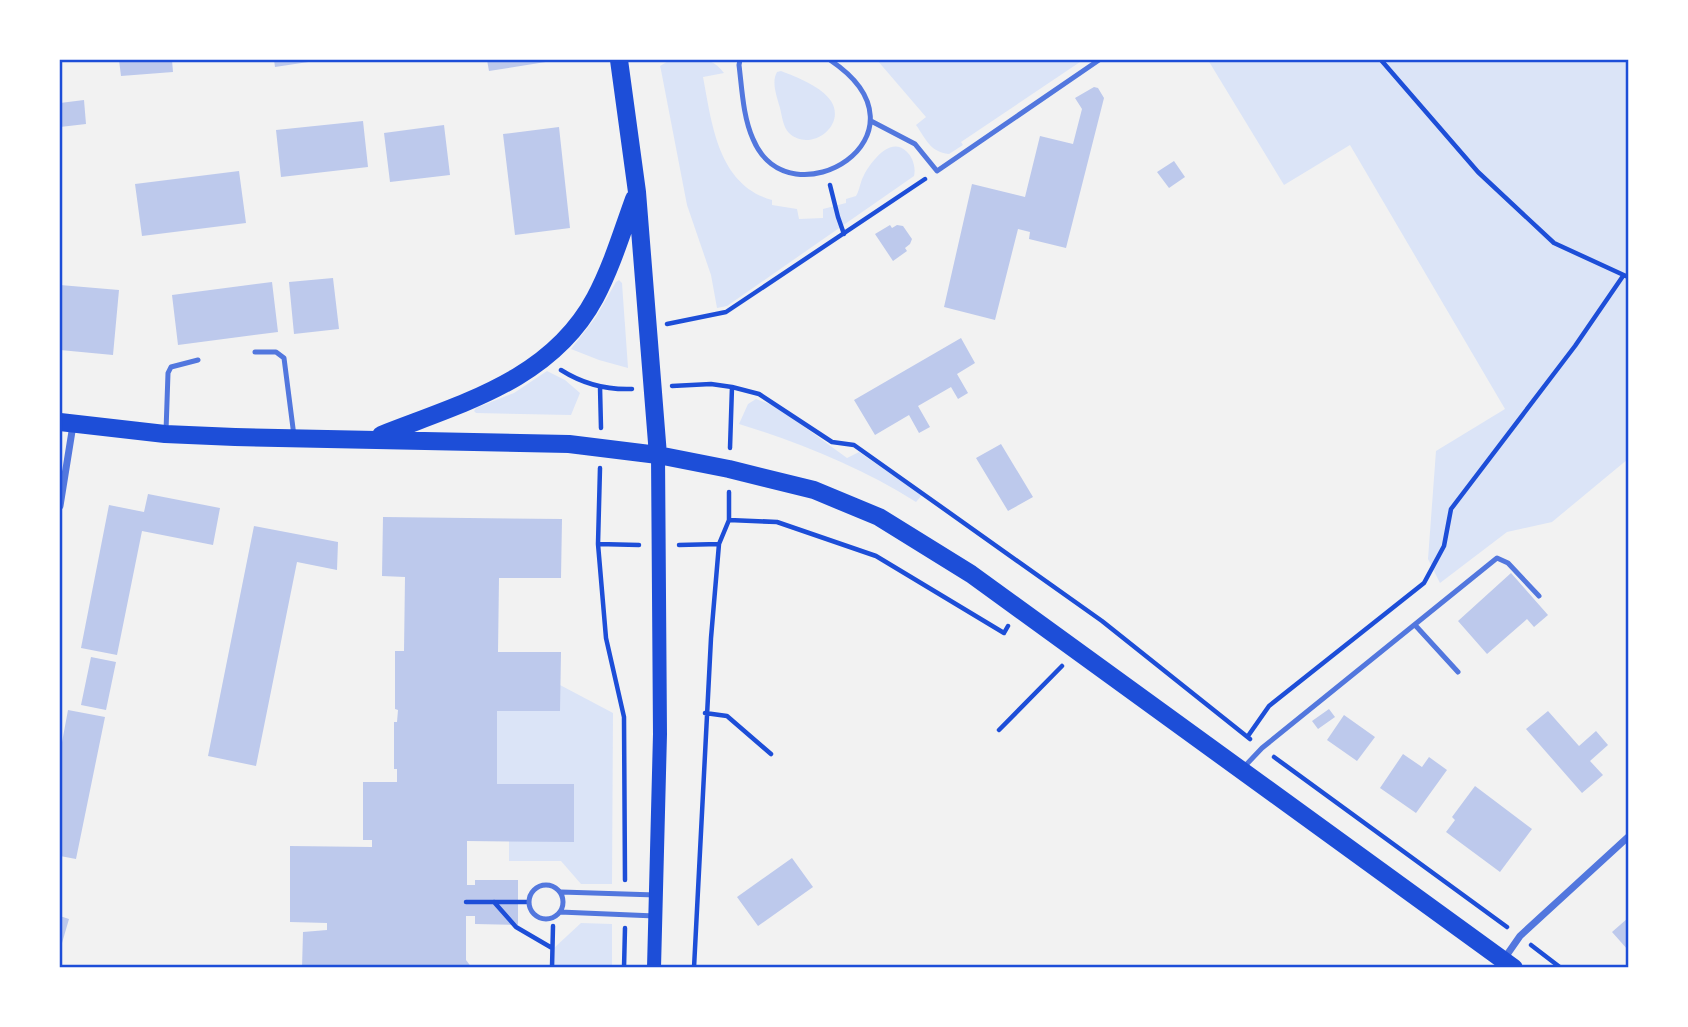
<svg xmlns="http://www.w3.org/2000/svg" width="1688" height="1027" font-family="Roboto,sans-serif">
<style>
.green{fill:#dbe4f7}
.building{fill:#bdc9ec}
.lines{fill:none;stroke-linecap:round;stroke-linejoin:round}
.path{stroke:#1d4ed8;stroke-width:4.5}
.service{stroke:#5277de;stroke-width:5}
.minor{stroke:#5277de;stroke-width:7}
.secondary{stroke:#1d4ed8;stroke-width:14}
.primary{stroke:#1d4ed8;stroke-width:18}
.neatline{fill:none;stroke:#1d4ed8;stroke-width:2.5}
</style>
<rect width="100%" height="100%" fill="#f2f2f2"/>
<path class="green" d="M670 60C693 60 709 53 724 73L703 77C712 124 718 185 772 200V205L797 209 799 219 823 218V209L846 203V199L856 196C860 189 860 182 864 175 871 162 890 136 906 151 913 157 916 168 914 176L727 306 717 308 711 275 687 205 661 70 660 66Z
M877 60H1078L1080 62 961 142 963 145 949 154C930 152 926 139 916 125L926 117Z
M1208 60H1628V459L1552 522 1507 532 1440 583 1428 559 1436 451 1505 409 1350 145 1284 185Z
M781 71C797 77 822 87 831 101 847 126 810 153 789 133 783 127 782 116 780 108 777 97 771 82 777 72Z
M619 280 622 283 628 368 599 360 571 349 596 317 616 282Z
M547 371 565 380 580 393 571 415 476 413 474 411 476 408 514 393Z
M756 399 777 407 847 458 859 452 922 495 916 502C862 468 801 443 739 424L748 404Z
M560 685 613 713 612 884H581L561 861H509V841L573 784H497V711Z
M581 923 612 924V967L554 966V948Z"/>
<path class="building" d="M119 60H172L173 72 121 76Z
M274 60H315V61L275 67Z
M487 60H552V61L489 71Z
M1094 87 1098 88 1104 98 1066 248 1029 239 1030 232 1018 229 995 320 944 307 972 184 1025 197 1040 136 1073 144 1082 109 1075 98Z
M84 100 86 124 60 127V103Z
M363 121 368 167 281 177 276 130Z
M444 125 450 175 390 182 384 133Z
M559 127 570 228 515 235 503 134Z
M1174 161 1185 177 1169 188 1157 172Z
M239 171 246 223 142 236 135 184Z
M890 225 892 228 897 225 903 226 912 239 910 244 905 248 907 251 893 261 875 234Z
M333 278 339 329 294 334 289 282Z
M272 282 278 332 178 345 172 295Z
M60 285 119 290 113 355 60 350Z
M961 338 975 363 957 374 968 393 958 399 951 387 918 406 930 427 919 433 909 415 875 435 854 400Z
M1001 444 1033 497 1008 511 976 458Z
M148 494 220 508 213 545 142 531 117 655 81 648 109 505 144 512Z
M383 517 562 519 561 578H499L498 652H561L560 711H497V784H574V842L467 841V885H475V880H518V925L475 924V916H466V960L472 968H302L303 932 327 930V923L290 922V846L372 847V840H363V782H397V769H394V722H397L398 710 395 709V651H404L405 577 382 576Z
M254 526 338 542 337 570 297 562 256 766 208 756Z
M1511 573 1548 615 1534 627 1527 619 1487 654 1458 621Z
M91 657 116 662 106 710 81 705Z
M1329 709 1335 717 1318 729 1312 721Z
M68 710 105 717 76 859 60 856V753Z
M1548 711 1579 746 1596 731 1608 745 1590 761 1603 775 1582 793 1526 729Z
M1344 715 1375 737 1357 761 1327 740Z
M1403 754 1422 767 1429 757 1447 770 1416 813 1380 788Z
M1475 786 1532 829 1500 872 1446 832 1455 820 1452 817Z
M792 858 813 887 758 926 737 897Z
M60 916 69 919 60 950Z
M1628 918V950L1612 932Z"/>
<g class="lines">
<path class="path" d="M1381 60 1478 172 1554 243 1628 277
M830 185 838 217 844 234
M667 324 726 312 925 179
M561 370C583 384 606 390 632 389
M672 386 711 384 732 387 730 448
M600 387 601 428
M732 387 759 394 832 442 854 445 1102 621 1250 739
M600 468 598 544 639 545
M729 520 777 522 876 556 1004 633 1008 626
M598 544 606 638 624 717 625 880
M679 545 719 544
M705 713 727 716 771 754
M999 730 1062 666
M1248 736 1269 706 1424 583 1444 546 1451 509 1575 346 1623 276
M1274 757 1507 927
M466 902H528
M494 902 516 927 552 948
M1531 945 1561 968
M552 968 553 926
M624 968 625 928
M694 968 711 638 719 544 729 520V492"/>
<path class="service" d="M740 60 739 65C742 89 743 117 753 139 789 226 942 135 830 60
M871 121 915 144 937 171 1099 60
M255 352H276L284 358 294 436
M166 431 168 373 171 367 198 360
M1415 625 1458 672
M1244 767 1262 748 1497 558 1508 563 1539 596
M529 902a17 17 0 1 1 34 0a17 17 0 1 1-34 0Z
M561 892 656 895
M560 912 655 916"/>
<path class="minor" d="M60 506 73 425
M1504 959 1520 936 1628 837"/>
<path class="secondary" d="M654 968 660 734 658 455"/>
<path class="primary" d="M619 60 637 192 658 455
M60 422 165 434 235 437 569 444 658 455 729 469 814 490 879 517 971 574 1514 968
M381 435C462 403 551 380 595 298 612 266 622 232 634 199"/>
</g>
<rect width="1688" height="1027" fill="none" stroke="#ffffff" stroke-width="122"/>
<rect x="61" y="61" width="1566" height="905" class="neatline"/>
</svg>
